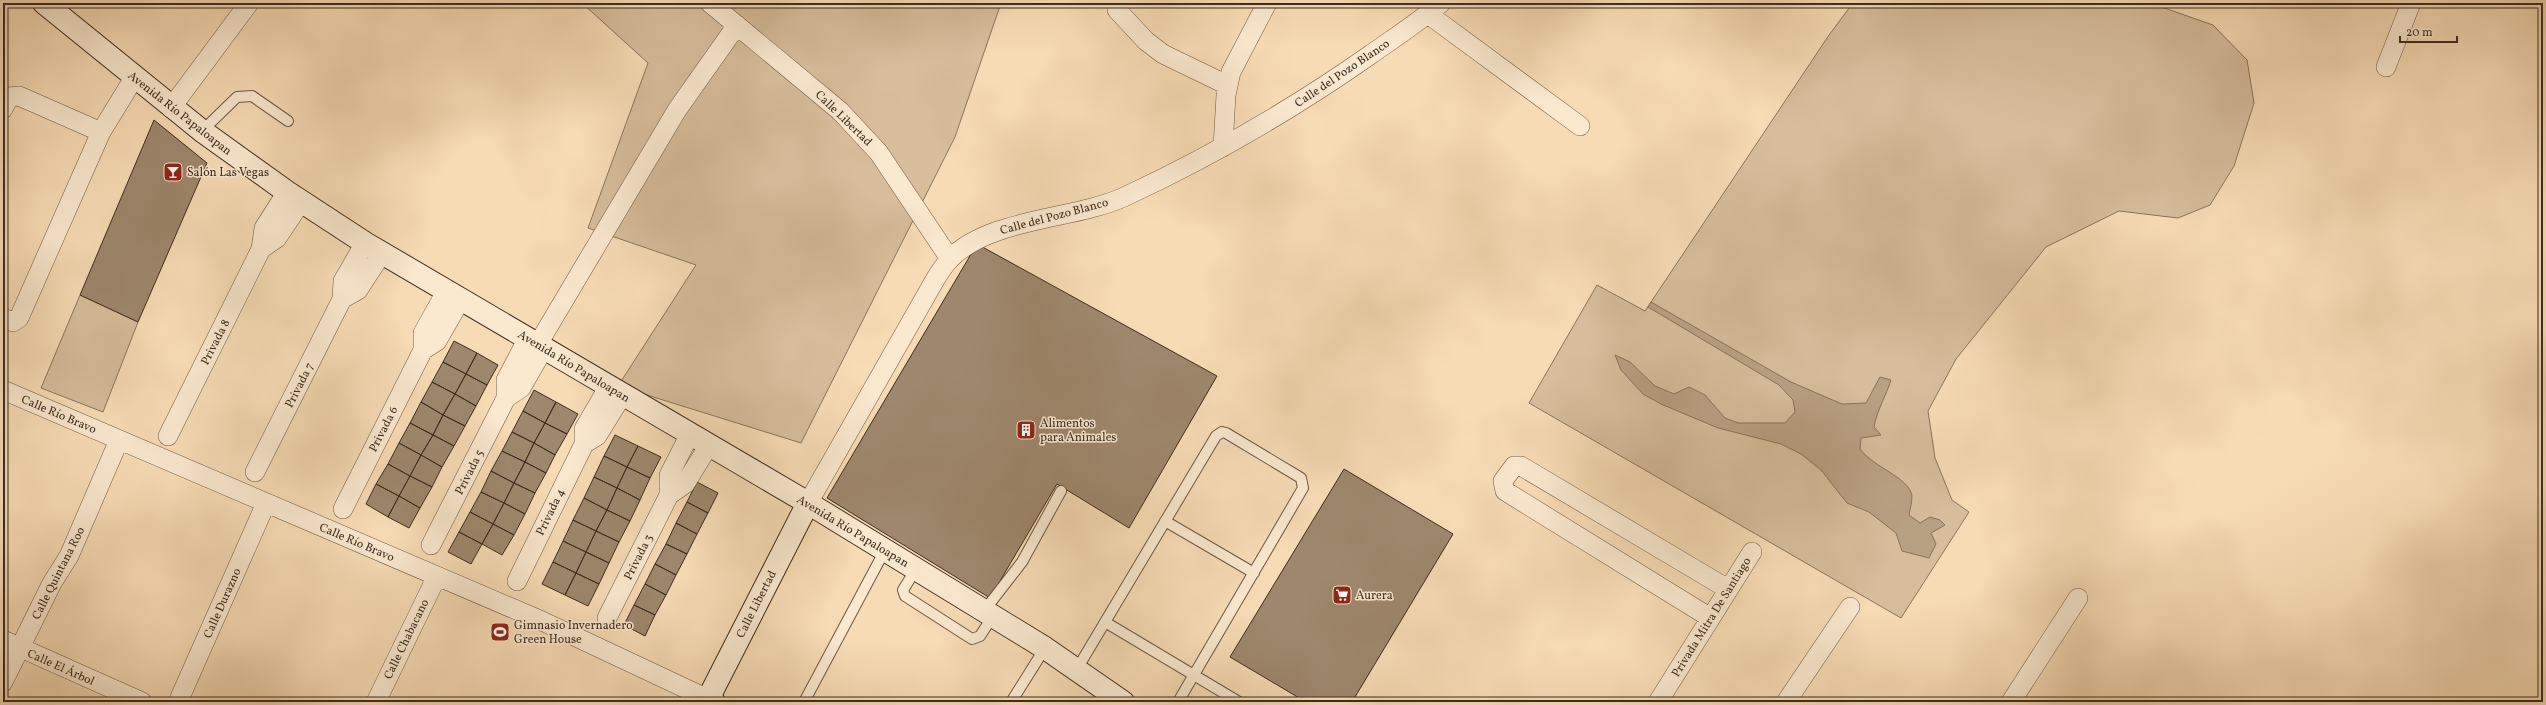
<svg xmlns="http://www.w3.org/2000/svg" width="2546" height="705" font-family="Vollkorn,serif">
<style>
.green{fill:#d7bd9c;stroke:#8a745e}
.water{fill:#b8a082;stroke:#87725b}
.building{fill:#9e876d;stroke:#3d2c20}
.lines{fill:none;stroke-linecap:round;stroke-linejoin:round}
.service-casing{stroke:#6c5845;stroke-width:12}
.minor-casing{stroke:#6c5845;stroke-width:20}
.secondary-casing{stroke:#3d2c20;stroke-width:24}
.service{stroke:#fae8cf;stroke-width:10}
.minor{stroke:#fae8cf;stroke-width:19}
.secondary{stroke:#fae8cf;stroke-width:22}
.labels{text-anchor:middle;stroke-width:3;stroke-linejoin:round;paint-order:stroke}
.street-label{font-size:12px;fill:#3d2c20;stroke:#fae8cf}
.poi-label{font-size:12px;fill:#3d2c20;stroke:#fae8cf;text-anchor:start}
</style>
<rect width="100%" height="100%" fill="#f7dbb5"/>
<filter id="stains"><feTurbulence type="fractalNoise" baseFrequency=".005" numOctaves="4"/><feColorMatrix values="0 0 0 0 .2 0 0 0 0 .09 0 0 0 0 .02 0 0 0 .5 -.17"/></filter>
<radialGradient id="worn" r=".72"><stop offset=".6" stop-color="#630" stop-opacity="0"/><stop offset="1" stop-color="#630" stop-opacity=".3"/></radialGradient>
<path class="green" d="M582 3H1001L955 137 801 443 618 386 696 265 588 228 648 63Z
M1853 3H2150L2213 25 2247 60 2254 103 2234 166 2210 205 2178 218 2119 211 2046 247 1956 359 1928 411 1935 458 1952 500 1969 512 1901 618 1529 403 1597 285 1645 311 1829 35Z
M80 295 138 322 103 412 41 388Z"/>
<path class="water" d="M1651 302 1791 382 1842 404 1866 403 1880 377 1891 380C1886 396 1877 410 1874 427L1881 435 1861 438 1860 449C1873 467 1910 478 1912 496 1912 502 1910 509 1909 515L1920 523 1930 517 1940 520 1945 525 1931 533 1936 544 1929 558 1902 551 1896 533 1869 512 1847 503 1821 470 1801 454 1781 444 1718 428 1661 404 1643 394 1621 370 1615 355 1630 362 1655 386 1674 394 1689 387 1705 395 1725 418 1738 423H1785L1795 412 1793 400 1779 385 1648 307Z"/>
<path class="building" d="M154 120 207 163 138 322 80 295Z
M977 244 1217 376 1129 528 1057 484 990 598 827 498Z
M454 341 477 353 466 374 443 362Z
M477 353 498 365 487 385 466 374Z
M443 362 466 374 455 394 432 382Z
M466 374 487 385 476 406 455 394Z
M432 382 455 394 443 415 421 402Z
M534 390 556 402 545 423 523 411Z
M455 394 476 406 465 426 443 415Z
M421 402 443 415 433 435 410 423Z
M556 402 578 414 567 434 545 423Z
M523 411 545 423 534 443 512 432Z
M443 415 465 426 454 446 433 435Z
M410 423 433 435 421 455 399 443Z
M545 423 567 434 555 455 534 443Z
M512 432 534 443 525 462 502 451Z
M433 435 454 446 442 467 421 455Z
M615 435 638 446 627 467 604 456Z
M399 443 421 455 410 476 388 464Z
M534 443 555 455 546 473 525 462Z
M638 446 661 457 650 478 627 467Z
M502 451 525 462 514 483 491 471Z
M421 455 442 467 432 487 410 476Z
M604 456 627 467 617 488 594 477Z
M525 462 546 473 535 493 514 483Z
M388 464 410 476 399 496 376 484Z
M627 467 650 478 640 500 617 488Z
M1344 469 1453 534 1352 702H1306L1230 657Z
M491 471 514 483 504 503 481 492Z
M410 476 432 487 420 508 399 496Z
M594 477 617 488 607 510 584 498Z
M697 482 718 493 708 513 687 502Z
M514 483 535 493 525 514 504 503Z
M376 484 399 496 388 517 366 504Z
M617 488 640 500 630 521 607 510Z
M481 492 504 503 493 524 470 512Z
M399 496 420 508 409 528 388 517Z
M584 498 607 510 596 531 573 520Z
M687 502 708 513 697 534 676 523Z
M504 503 525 514 514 535 493 524Z
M607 510 630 521 619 542 596 531Z
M470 512 493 524 482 544 459 532Z
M573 520 596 531 586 552 563 541Z
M676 523 697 534 687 554 666 544Z
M493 524 514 535 502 555 482 544Z
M596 531 619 542 609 563 586 552Z
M459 532 482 544 471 564 448 552Z
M563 541 586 552 576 573 553 562Z
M666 544 687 554 676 575 655 564Z
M586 552 609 563 599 584 576 573Z
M553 562 576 573 565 595 542 584Z
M655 564 676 575 666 595 645 584Z
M576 573 599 584 588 606 565 595Z
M645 584 666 595 655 615 634 605Z
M634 605 655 615 645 636 624 625Z"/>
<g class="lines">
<defs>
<path id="service" d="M202 131 237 97 252 96 288 121
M1165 521 1254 573
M916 569 903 590 905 596 972 639 980 636 993 616
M984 611 1022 562 1061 491
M1105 622 1239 702
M1077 669 1216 436 1222 432 1226 433 1301 478 1303 488 1178 702
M1013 699 1045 648
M804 702 885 550"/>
<path id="minor" d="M710 3 840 111 879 153 950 259
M1117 10 1146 41 1163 54 1227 85
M1428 14 1580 126
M2386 67 2411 3
M171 108 249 3
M3 109 9 97 19 96 101 132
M1223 147 1226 95 1231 72 1267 3
M261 249 277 238 301 202
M342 299 358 290 382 253
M3 318 13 322 19 318 101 132 134 78
M538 344 677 110 737 25
M423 350 437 341 461 299
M3 390 542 621 708 699
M506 398V380L528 338
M168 436 261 249 264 228 287 192
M584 444 597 436 623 394
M255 472 342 299 343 281 365 243
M669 495 685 484 709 445
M808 503 936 278C940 272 944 265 950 259 989 218 1073 220 1124 197 1210 157 1293 109 1370 55 1394 38 1419 22 1441 3
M343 509 423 350V333L447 290
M431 545 506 398 521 388 544 348
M517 581 584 444V429L609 386
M1709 617 1505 491 1503 481 1514 466H1521L1728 589
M607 618 669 495V475L690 434
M3 640 142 702
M3 682 52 583 69 556 119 440
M178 702 266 503
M376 702 437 576
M1658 702 1752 552
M1786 702 1850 607
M2011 702 2078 598"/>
<path id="secondary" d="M44 3 202 131 287 192 365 243 808 503 1045 648 1123 702
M714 702 708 699 808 503"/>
</defs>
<use href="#service" class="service-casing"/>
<use href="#minor" class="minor-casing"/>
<use href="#secondary" class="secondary-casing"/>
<use href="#service" class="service"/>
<use href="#minor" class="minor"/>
<use href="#secondary" class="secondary"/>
</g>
<defs>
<symbol id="bar-square" viewBox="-11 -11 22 22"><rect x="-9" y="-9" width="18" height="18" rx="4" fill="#8f2418" stroke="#fae8cf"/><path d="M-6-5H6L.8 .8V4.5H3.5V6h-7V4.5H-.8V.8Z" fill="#fff"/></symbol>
<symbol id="building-square" viewBox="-11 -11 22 22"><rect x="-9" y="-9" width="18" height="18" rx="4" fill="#8f2418" stroke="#fae8cf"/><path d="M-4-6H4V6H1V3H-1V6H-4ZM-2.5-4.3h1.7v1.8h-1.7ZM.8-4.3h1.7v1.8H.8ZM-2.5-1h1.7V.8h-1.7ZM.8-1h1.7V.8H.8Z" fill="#fff"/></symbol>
<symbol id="supermarket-square" viewBox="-11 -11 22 22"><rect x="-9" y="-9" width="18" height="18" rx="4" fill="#8f2418" stroke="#fae8cf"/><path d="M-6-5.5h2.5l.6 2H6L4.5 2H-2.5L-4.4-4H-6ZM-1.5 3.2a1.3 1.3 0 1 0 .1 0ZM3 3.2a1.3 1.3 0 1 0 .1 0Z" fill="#fff"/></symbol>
<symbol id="stadium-square" viewBox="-11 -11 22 22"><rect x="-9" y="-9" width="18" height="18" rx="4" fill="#8f2418" stroke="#fae8cf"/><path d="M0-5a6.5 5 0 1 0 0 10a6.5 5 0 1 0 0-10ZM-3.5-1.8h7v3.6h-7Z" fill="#fff"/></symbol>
</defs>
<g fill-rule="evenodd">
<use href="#bar-square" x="162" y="161" width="22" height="22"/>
<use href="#building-square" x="1015" y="419" width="22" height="22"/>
<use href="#supermarket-square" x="1331" y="584" width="22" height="22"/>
<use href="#stadium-square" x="489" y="621" width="22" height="22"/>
</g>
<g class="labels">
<g class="street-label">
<text transform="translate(1342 73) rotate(-34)" y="4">Calle del Pozo Blanco</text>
<text transform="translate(180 113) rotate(38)" y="4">Avenida Río Papaloapan</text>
<text transform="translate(844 118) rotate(44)" y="4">Calle Libertad</text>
<text transform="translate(1054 216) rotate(-15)" y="4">Calle del Pozo Blanco</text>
<text transform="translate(215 342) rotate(-63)" y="4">Privada 8</text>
<text transform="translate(574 366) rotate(31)" y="4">Avenida Río Papaloapan</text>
<text transform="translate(299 385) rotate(-63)" y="4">Privada 7</text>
<text transform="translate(59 414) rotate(23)" y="4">Calle Río Bravo</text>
<text transform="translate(383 429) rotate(-63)" y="4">Privada 6</text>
<text transform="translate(469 472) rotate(-63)" y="4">Privada 5</text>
<text transform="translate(550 512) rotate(-64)" y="4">Privada 4</text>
<text transform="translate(853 531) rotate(31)" y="4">Avenida Río Papaloapan</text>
<text transform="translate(357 542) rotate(23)" y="4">Calle Río Bravo</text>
<text transform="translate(638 557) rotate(-63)" y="4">Privada 3</text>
<text transform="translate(58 573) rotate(-63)" y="4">Calle Quintana Roo</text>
<text transform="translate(222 603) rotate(-66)" y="4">Calle Durazno</text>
<text transform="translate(756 604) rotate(-63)" y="4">Calle Libertad</text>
<text transform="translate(1711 617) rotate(-58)" y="4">Privada Mitra De Santiago</text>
<text transform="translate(406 639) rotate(-64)" y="4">Calle Chabacano</text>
<text transform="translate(61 667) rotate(24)" y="4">Calle El Árbol</text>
</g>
<g class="poi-label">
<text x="187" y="176">Salón Las Vegas</text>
<text x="1040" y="427">Alimentos<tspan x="1040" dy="14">para Animales</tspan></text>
<text x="1356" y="599">Aurera</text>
<text x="514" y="629">Gimnasio Invernadero<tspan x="514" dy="14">Green House</tspan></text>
</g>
</g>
<rect width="2546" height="705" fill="none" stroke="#f7dbb5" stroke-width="16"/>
<rect x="4" y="4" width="2538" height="697" fill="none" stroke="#3d2c20" stroke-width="2"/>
<rect x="8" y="8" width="2530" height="689" fill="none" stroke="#3d2c20"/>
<path d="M2400 36v6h57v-6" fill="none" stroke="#3d2c20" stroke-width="2"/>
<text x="2406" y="36" font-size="12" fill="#3d2c20" stroke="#fae8cf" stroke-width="3" paint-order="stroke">20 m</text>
<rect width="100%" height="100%" filter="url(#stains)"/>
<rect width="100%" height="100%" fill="url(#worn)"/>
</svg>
